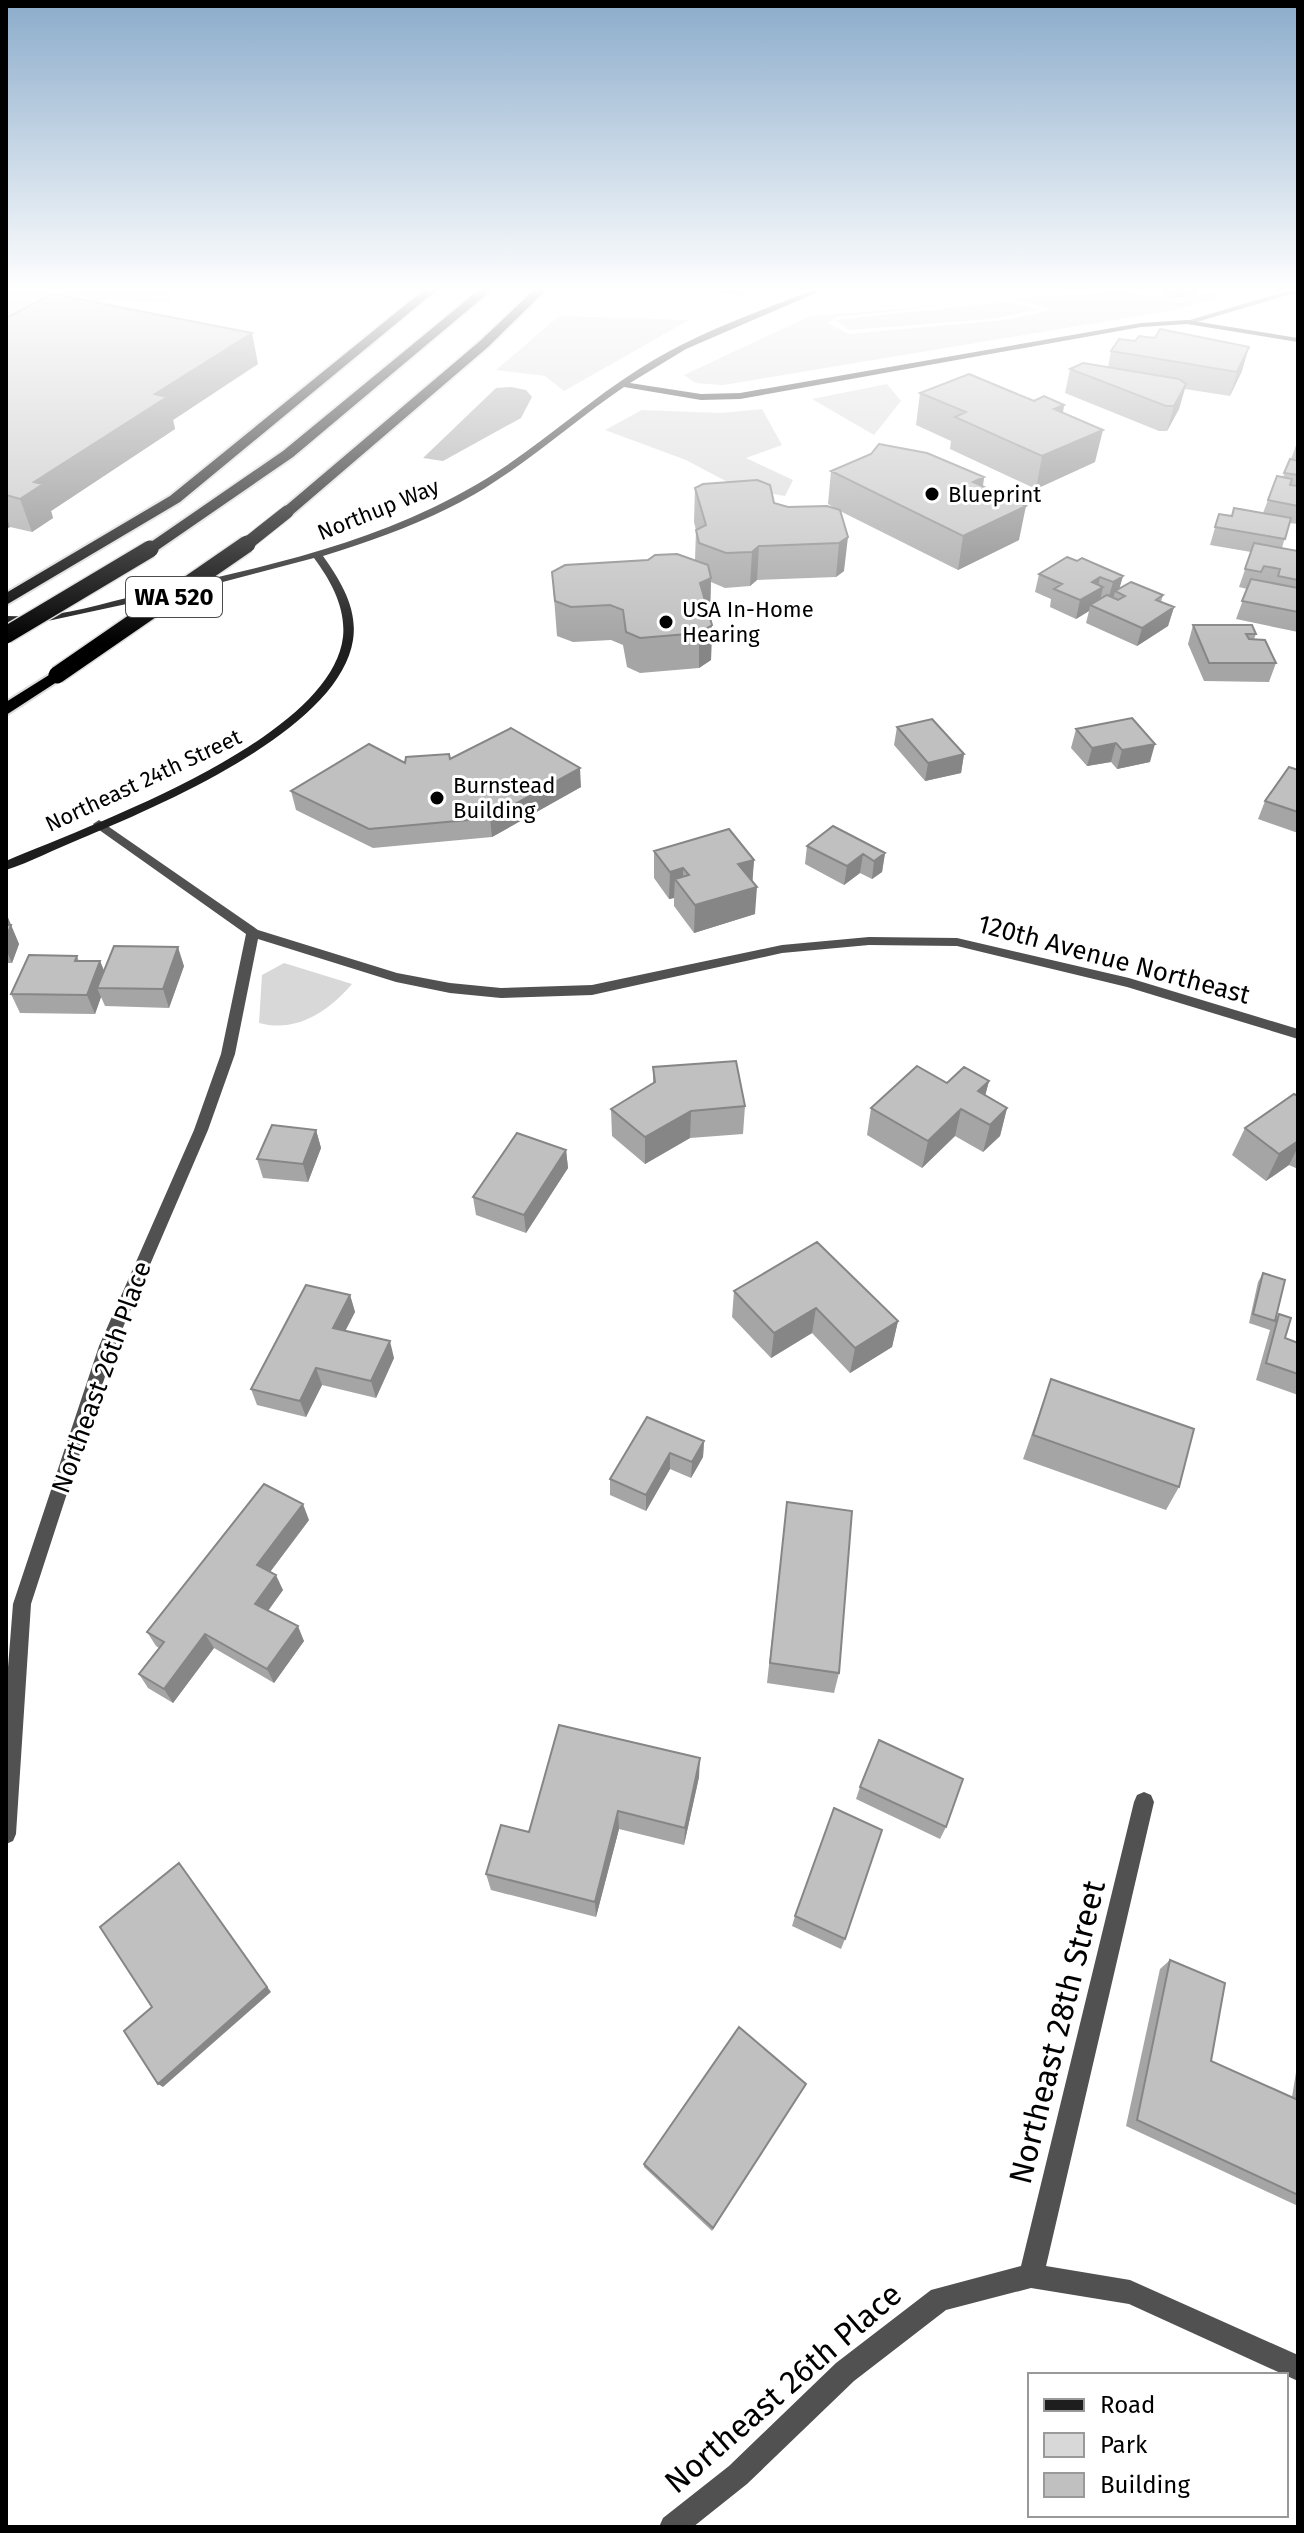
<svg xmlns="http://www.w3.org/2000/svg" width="1304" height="2533" font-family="'Fira Sans',sans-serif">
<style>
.green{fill:#d8d8d8}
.water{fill:#9f9f9f}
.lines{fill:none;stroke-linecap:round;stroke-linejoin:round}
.highway-casing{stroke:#dbdbdb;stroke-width:4}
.street{fill:#515151;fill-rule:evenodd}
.secondary{fill:#1e1e1e;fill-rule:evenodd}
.highway{fill:#000;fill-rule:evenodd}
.highway-bridge-far1-casing{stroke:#dbdbdb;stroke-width:15;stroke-linecap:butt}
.highway-bridge-casing{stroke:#dbdbdb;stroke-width:20;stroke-linecap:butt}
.highway-bridge-far1{stroke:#000;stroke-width:13}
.highway-bridge{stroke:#000;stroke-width:17}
.wall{fill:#a5a5a5}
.shaded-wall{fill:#868686}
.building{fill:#c0c0c0;stroke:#868686;stroke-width:2}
.poi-dot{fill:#000;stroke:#fff;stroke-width:3}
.labels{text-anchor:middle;stroke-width:6;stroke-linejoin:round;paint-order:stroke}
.far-poi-label{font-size:22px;fill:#000;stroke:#fff;text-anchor:start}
.far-street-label{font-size:22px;fill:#000;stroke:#fff}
.shield{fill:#fff;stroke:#4c4c4c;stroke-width:2}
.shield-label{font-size:24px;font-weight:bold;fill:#000}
.street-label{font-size:26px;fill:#000;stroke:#fff}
.near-street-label{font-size:32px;fill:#000;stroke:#fff}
</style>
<rect width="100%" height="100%" fill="#fff"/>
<path class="green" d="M6 289H181L166 303 107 299 84 313 6 337Z
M1121 291 1174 299 1213 292 1224 296 1174 310 723 385 695 383 684 375 810 316 941 306 836 317 828 323 849 334 1003 320 1053 310 1012 299Z
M1007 302 1041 309 992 319 849 330 835 320Z
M559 316 689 320 564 391 545 376 496 370Z
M887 384 901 401 874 435 812 399Z
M762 409 782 445 746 458 793 480 785 496 739 488 686 460 605 430 642 410 721 413Z
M284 963 352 984C328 1012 296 1033 259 1023L262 975Z"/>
<path class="water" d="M511 387 526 390 532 397 521 418 443 461 423 458 496 388Z"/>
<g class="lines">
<defs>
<path id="highway" d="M425 289H438L180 502 6 605V593L170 496Z
M480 289H493L293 457 155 552H145V546L283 451Z
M535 289H547L488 347 292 515H282V509L480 341Z
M57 670 63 672V678L6 715V702Z"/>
</defs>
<use href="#highway" class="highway-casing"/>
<path class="street" d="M1294 289H1298V292L1190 324 1183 322Z
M99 820 258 930 397 973 450 983 501 988 592 985 782 945 869 937 957 938 1129 978 1298 1029V1039L1127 987 957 946 869 945 782 953 592 995 501 998 450 993 396 982 258 939 235 1054 208 1130 115 1346 31 1604 16 1834 13 1841 6 1844V1693L13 1604 99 1346 194 1130 221 1054 246 934 95 827 93 824Z
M1144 1792 1151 1795 1154 1802 1046 2266 1130 2280 1298 2355V2381L1129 2304 1031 2288 946 2310 854 2381 747 2484 693 2527H659L663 2518 729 2466 836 2363 931 2290 1021 2266 1134 1802 1137 1795Z"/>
<path class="secondary" d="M815 289H825L686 349 630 383 701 394 740 393 1141 323 1187 320 1298 338V342L1187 324 1141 327 740 399 701 400 624 387C574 421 528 463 475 494 428 521 375 540 323 556 340 580 358 608 353 640 339 731 156 807 80 839 55 849 31 862 6 870V861C90 825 331 740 343 637 346 608 331 581 314 558L196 589 43 622H6V616C18 616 31 617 42 616 79 612 119 599 155 591 261 568 370 544 465 491 528 457 579 407 639 369 693 334 755 313 815 289Z"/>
<use href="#highway" class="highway"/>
<defs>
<path id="highway-bridge-far1" d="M244 546 287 512"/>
<path id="highway-bridge" d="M6 635 150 549
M57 675 247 544"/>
</defs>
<use href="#highway-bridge-far1" class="highway-bridge-far1-casing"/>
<use href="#highway-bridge" class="highway-bridge-casing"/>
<use href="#highway-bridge-far1" class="highway-bridge-far1"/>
<use href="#highway-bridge" class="highway-bridge"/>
</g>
<path class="wall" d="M698 289H749L740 296Z
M1163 289H1197L1195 295 1170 298 1162 292Z
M6 318 258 364 173 420 175 429 51 511 53 518 32 532 10 527 6 529Z
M1111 351 1242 371 1230 396 1185 389 1179 409 1167 431H1159L1065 393 1070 369 1108 367Z
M920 393 1034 401 1064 405 1063 413 1095 462 1036 489 950 449 951 441 916 425Z
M1298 440V524L1289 523 1282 548 1298 551V632L1236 619 1247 589 1239 587 1251 552 1210 545 1219 514 1232 516 1263 513 1268 500 1283 477 1290 459H1291Z
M831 471 984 477 983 487 1019 540 958 570 840 511 844 571 836 577 757 580 750 586 725 588 711 582 710 612 708 613 712 625 711 660 699 668 640 673 627 667 623 645 611 640 573 642 557 636 552 572 695 560 696 530 694 522 695 488 774 503 788 507 836 509 828 504Z
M1077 561 1123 576 1119 589 1163 595 1161 602 1174 607 1168 626 1137 646 1086 623 1089 611 1076 619 1050 607 1051 599 1035 592 1039 574Z
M1193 625 1256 634 1254 639 1276 663 1269 682 1204 681 1188 644Z
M1132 718 1150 762 1117 769 1111 762 1087 766 1071 748 1076 729Z
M897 727 964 754 961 773 925 781 894 745Z
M450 759 581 787 492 837 373 848 296 810 291 791 405 763Z
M1298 770V833L1258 819 1265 801Z
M807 846 885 853 882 872 872 879 860 873 844 885 805 864Z
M654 851 754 860 752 881 755 914 694 933 674 906V898L669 899 654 878Z
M6 915 19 944 12 963H6Z
M77 956 79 961H100L104 971 184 966 169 1008 105 1006 101 997 95 1014 20 1013 11 994Z
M653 1067 745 1106 743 1134 690 1138 645 1164 612 1136 611 1109 653 1083Z
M989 1081 985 1095 1007 1108 1000 1136 983 1152 955 1136 922 1168 867 1135 871 1108 947 1083Z
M1298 1096V1169L1289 1165 1266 1181 1232 1155 1245 1128Z
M316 1130 321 1148 308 1182 263 1178 257 1159Z
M566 1150 568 1168 526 1233 476 1215 473 1197Z
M1263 1273 1276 1319 1279 1314 1285 1338 1298 1343V1395L1256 1380 1270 1330 1249 1323 1258 1282Z
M734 1291 898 1321 892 1347 850 1373 812 1333 771 1358 732 1317Z
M350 1295 355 1312 345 1331 394 1358 376 1398 322 1385 306 1417 257 1405 251 1389Z
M1051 1379 1179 1487 1166 1510 1023 1459Z
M647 1417 704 1441 703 1457 691 1478 670 1469 646 1511 610 1495V1479Z
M787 1502 839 1673 834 1693 767 1683Z
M309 1520 270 1572 283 1590 268 1610 304 1641 274 1683 214 1648 173 1703 148 1688 139 1674 159 1648 156 1646 147 1632Z
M699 1777 684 1845 619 1829 596 1917 491 1890 486 1874 529 1832Z
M860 1787 946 1827 940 1839 856 1799Z
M795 1916 845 1939 841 1949 792 1926Z
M1170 1960 1211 2061 1292 2097 1298 2060V2206L1126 2126 1160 1969Z
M806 2084 712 2231 644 2167V2164Z"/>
<path class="shaded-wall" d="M741 289H749L740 296Z
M1183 289H1197L1195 295 1170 298 1172 290Z
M252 333 258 364 173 420 175 429 51 511 53 518 32 532 20 499 34 482 155 394Z
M1249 347 1242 371 1230 396 1237 372Z
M1186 384 1179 409 1167 431 1174 406Z
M1064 405 1058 437 1054 409Z
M1103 430 1095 462 1036 489 1042 456Z
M984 477 979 510 973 482Z
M1026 506 1019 540 958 570 963 536Z
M6 515 10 527 6 529Z
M848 537 844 571 836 577 839 543Z
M759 546 757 580 750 586 752 552Z
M1123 576 1118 593 1115 591 1114 596 1108 600 1113 582Z
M1100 577 1097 591 1103 587 1099 605H1090L1089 611 1076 619 1080 600 1092 582Z
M711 578 710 612 700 618V583Z
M1174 607 1168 626 1137 646 1142 628Z
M712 625 711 660 699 668V633Z
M1116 743 1111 762 1087 766 1092 748Z
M1155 744 1150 762 1117 769 1122 750Z
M964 754 961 773 925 781 928 763Z
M580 768 581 787 492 837 490 818Z
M885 853 882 872 872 879 874 861Z
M863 854 860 873 844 885 847 866Z
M754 860 752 888 738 864Z
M683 868V890L675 879 674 898 669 899 670 872Z
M757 887 755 914 694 933 695 905Z
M7 915 19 944 12 963 6 949Z
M178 947 184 966 169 1008 163 989Z
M100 961 108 980 97 988 101 997 95 1014 87 995Z
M989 1081 982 1108 978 1091Z
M1007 1108 1000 1136 983 1152 990 1125Z
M961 1109 955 1136 922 1168 928 1141Z
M691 1111 690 1138 645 1164V1137Z
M316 1130 321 1148 308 1182 303 1164Z
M1298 1141V1147L1289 1165 1266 1181 1279 1154Z
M566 1150 568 1168 526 1233 524 1215Z
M350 1295 355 1312 338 1345 333 1328Z
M816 1308 812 1333 771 1358 774 1333Z
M898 1321 892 1347 850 1373 855 1348Z
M390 1341 394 1358 376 1398 371 1381Z
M316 1368 322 1385 306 1417 300 1401Z
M704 1441 703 1457 691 1478 692 1462Z
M670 1453V1469L646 1511V1495Z
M303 1504 309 1520 264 1580 257 1565Z
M276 1575 283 1590 263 1618 255 1604Z
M298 1626 304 1641 274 1683 267 1669Z
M205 1634 214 1648 173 1703 164 1689Z
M700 1758 699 1777 684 1845 685 1828Z
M618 1811 619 1829 596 1917 595 1902Z
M179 1863 271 1992 163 2087 158 2084Z"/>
<path class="building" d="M52 294 252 333 155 394 167 397 34 482 43 484 20 499 6 495V318Z
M1160 329 1249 347 1237 372 1111 351 1119 339 1135 341 1139 336 1155 338Z
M1083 363 1179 379 1186 384 1174 406H1166L1070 369Z
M969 374 1034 401 1044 396 1064 405 1054 409 1103 430 1042 456 955 417 966 412 920 393Z
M879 444 927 453 984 477 973 482 1026 506 963 536 831 471 871 454Z
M1290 459 1298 461V475L1284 473Z
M1277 476 1292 479 1290 485 1298 486V506L1268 500Z
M757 480 770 485 774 503 788 507 827 506 840 510 848 537 839 543 759 546 752 552 726 553 699 543 696 530 706 525 695 488 703 484Z
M1234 508 1291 518 1285 539 1215 527 1219 514 1232 516Z
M1254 543 1298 551V580L1278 576 1280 569 1264 566 1261 572 1245 569Z
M677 554 708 565 711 578 700 583 712 625 699 633 640 638 626 632 623 610 610 605 571 607 555 601 552 572 565 565 648 560 655 555Z
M1067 557 1077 561 1082 558 1123 576 1113 582 1100 577 1092 582 1103 587 1080 600 1054 589 1062 584 1039 574Z
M1251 579 1298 588V612L1242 601Z
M1131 582 1163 595 1156 600 1174 607 1142 628 1090 605 1107 595 1118 600 1125 596 1115 591Z
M1193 625H1252L1256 634H1246L1249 639 1265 640 1276 663H1209Z
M1132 718 1155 744 1122 750 1116 743 1092 748 1076 729Z
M932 719 964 754 928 763 897 727Z
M511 728 580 768 490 818 369 829 291 791 369 744 405 763 406 757 449 754 450 759Z
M1289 767 1298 770V812L1265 801Z
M833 826 885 853 874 861 863 854 847 866 807 846Z
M729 829 754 860 738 864 757 887 695 905 675 879 689 875 683 868 670 872 654 851Z
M6 925H11L6 938Z
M114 946 178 947 163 989 97 988Z
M29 955 77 956 75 961H100L87 995 11 994Z
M736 1061 745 1106 691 1111 645 1137 611 1109 655 1082 653 1067Z
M917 1066 947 1083 964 1067 989 1081 978 1091 1007 1108 990 1125 961 1109 928 1141 871 1108Z
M1294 1094 1298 1096V1141L1279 1154 1245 1128Z
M272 1125 316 1130 303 1164 257 1159Z
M517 1133 566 1150 524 1215 473 1197Z
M817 1242 898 1321 855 1348 816 1308 774 1333 734 1291Z
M1263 1273 1285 1280 1275 1321 1253 1314Z
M306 1285 350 1295 333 1328 390 1341 371 1381 316 1368 300 1401 251 1389Z
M1279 1314 1291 1318 1285 1338 1298 1343V1374L1266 1363Z
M1051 1379 1194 1429 1179 1487 1033 1435Z
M647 1417 704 1441 692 1462 670 1453 646 1495 610 1479Z
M264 1484 303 1504 257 1565 276 1575 255 1604 298 1626 267 1669 205 1634 164 1689 139 1674 164 1642 147 1632Z
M787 1502 852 1511 839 1673 770 1663Z
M559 1725 700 1758 685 1828 618 1811 595 1902 486 1874 501 1825 529 1832Z
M879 1740 963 1779 946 1827 860 1787Z
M834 1808 882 1830 845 1939 795 1916Z
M179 1863 267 1987 158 2084 124 2031 152 2007 100 1927Z
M1170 1960 1225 1983 1211 2061 1298 2100V2195L1137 2120Z
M739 2027 806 2084 713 2228 644 2164Z"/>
<linearGradient id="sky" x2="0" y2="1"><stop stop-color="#8baccb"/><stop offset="0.45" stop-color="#fff"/><stop offset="1" stop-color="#fff" stop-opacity="0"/></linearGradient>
<rect width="1304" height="643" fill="url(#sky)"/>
<g class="poi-dot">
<circle cx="932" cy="494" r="8"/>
<circle cx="666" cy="622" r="8"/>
<circle cx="437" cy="798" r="8"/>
</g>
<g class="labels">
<g class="far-poi-label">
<text x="948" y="502">Blueprint</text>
<text x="682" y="617">USA In-Home<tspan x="682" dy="25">Hearing</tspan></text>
<text x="453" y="793">Burnstead<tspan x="453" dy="25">Building</tspan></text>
</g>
<g class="far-street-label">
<text transform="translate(378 509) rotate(-22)" y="8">Northup Way</text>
<text transform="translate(143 780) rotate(-25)" y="8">Northeast 24th Street</text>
</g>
<rect class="shield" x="126" y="577" width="96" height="40" rx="6"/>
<g class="shield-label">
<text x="174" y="605">WA 520</text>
</g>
<g class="street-label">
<text transform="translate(1114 959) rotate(15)" y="9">120th Avenue Northeast</text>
<text transform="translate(101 1377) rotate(-70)" y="9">Northeast 26th Place</text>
</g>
<g class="near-street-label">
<text transform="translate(1057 2032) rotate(-76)" y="11">Northeast 28th Street</text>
<text transform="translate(783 2388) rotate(-41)" y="11">Northeast 26th Place</text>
</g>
</g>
<rect width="1304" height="2533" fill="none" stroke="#000000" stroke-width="16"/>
<rect x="1028" y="2373" width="260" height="144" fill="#ffffff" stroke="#999999" stroke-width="2"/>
<rect x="1044" y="2399" width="40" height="12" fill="#1e1e1e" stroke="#999999" stroke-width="2"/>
<text x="1100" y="2413" font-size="24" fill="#000000">Road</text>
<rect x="1044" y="2433" width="40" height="24" fill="#d8d8d8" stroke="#999999" stroke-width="2"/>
<text x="1100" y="2453" font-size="24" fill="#000000">Park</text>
<rect x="1044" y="2473" width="40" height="24" fill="#c0c0c0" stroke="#999999" stroke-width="2"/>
<text x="1100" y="2493" font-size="24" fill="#000000">Building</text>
</svg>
